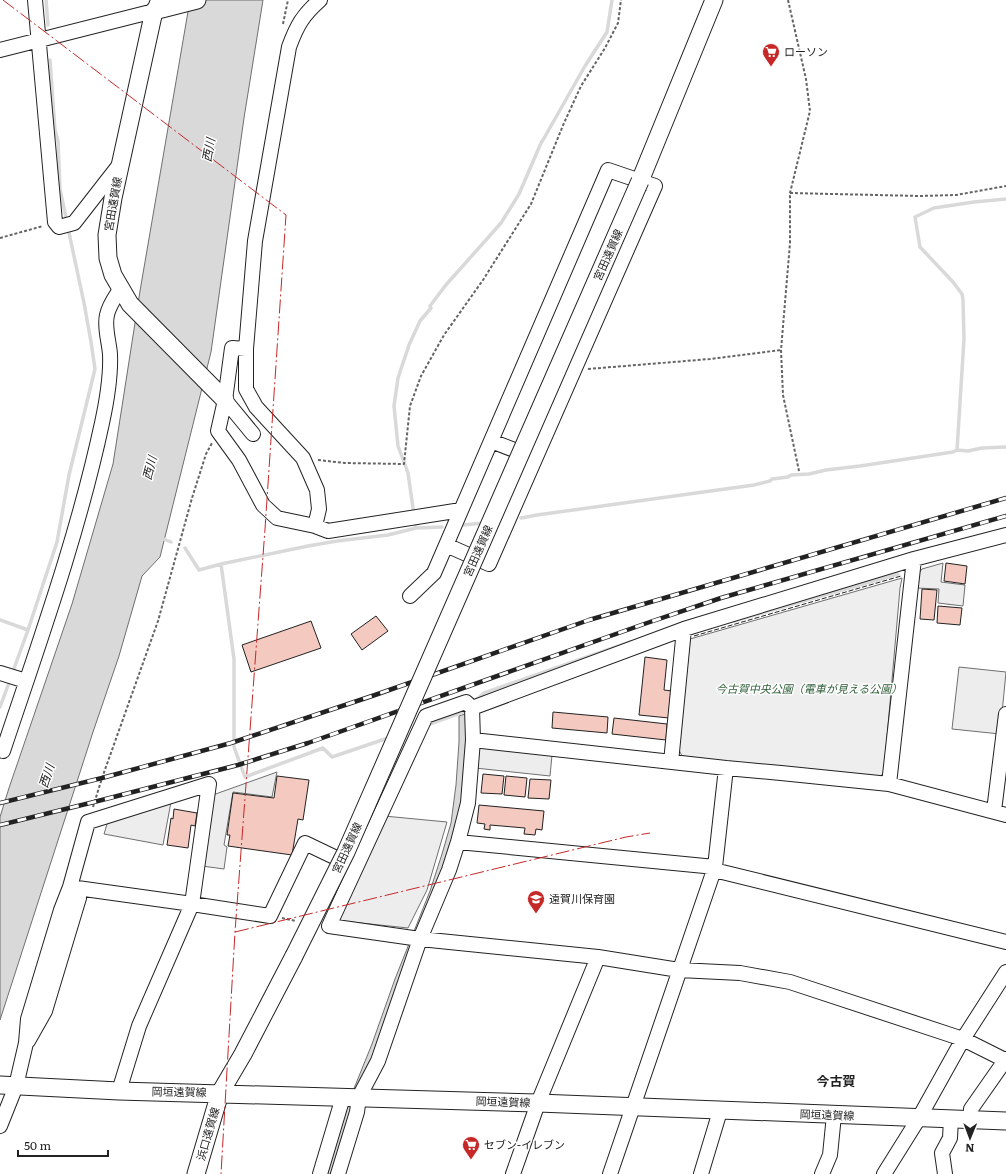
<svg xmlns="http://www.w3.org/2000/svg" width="1006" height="1174" font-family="Literata,'Noto Sans JP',serif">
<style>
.green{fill:#eee;stroke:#6f6f6f}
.parking{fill:#ededed;stroke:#6f6f6f}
.water{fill:#d9d9d9;stroke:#6f6f6f}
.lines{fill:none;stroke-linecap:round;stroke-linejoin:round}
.stream{stroke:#d9d9d9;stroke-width:3.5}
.building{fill:#f3c9c0;stroke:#222}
.minor-casing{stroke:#222;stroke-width:16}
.major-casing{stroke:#222;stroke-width:19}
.path{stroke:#646464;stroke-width:2;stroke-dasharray:3 2;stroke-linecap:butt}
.minor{stroke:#fff;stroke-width:14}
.major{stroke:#fff;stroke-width:17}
.rail-casing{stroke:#222;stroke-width:4.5}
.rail{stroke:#fff;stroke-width:3;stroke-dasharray:9;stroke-linecap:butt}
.major-bridge-casing{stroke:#222;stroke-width:19;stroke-linecap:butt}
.major-bridge{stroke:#fff;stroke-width:17}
.fence{stroke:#222;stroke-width:1;stroke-dasharray:5 2;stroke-linecap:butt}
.power{stroke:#c62828;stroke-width:1;stroke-dasharray:14 3 2 3;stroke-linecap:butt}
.labels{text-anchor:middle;stroke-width:3;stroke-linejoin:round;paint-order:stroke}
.poi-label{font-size:11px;fill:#222;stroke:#fff;text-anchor:start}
.street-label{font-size:11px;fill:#222;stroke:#fff}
.park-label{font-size:11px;font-style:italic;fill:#2f5e38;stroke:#fff}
.water-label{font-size:12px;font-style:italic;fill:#222;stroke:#fff}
.quarter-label{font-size:13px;font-weight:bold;fill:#222;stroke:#fff}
</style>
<rect width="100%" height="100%" fill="#fff"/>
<path class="green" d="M902 578 900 588 884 772 880 777 875 779 682 756 679 750 690 639Z"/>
<path class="parking" d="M943 563 941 582 965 585 963 606 938 603 939 589 917 588 919 573 922 569Z
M959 667 1006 672 1000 734 952 729Z
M482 747 552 755 550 776 475 768 478 750Z
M277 772 272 797 233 792 224 845 227 847 224 869 202 866 210 796Z
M171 802 163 845 104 834 108 821Z
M384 816 447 822 427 890 408 928 342 921 337 915Z"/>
<path class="water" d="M190 0H263L244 118 211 352 160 557 142 576 119 656 93 732 0 1020V817L9 788 72 604 113 464 140 291Z
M468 713 466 761 461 804 455 832 333 1174H325L340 1123 372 1044 395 979 430 891 442 854 451 823 456 785 459 742V716Z"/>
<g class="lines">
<path class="stream" d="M46 0 48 25
M50 60 55 130 58 141 60 189 67 222
M957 450 964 339 963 300 962 294 953 282 920 247 915 217 934 208 974 202 1006 199
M414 515 408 473 398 446 394 406 398 378 409 345 420 321 431 308 430 306 445 286 501 223 519 194 541 143 543 140 585 66 607 32 612 0
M521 518 537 515 754 485 770 481 772 479 788 477 791 475 809 474 826 470 860 466 953 452 957 450 968 451 982 448 1006 447
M414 521 416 528
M463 525 484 523
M161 538 171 542
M185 548 199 570 221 564 308 546 337 541 388 535 416 528 442 527
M221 564 234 659V747L245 777 323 748 332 757 391 737
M0 620 28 630 57 542 69 475 95 369 91 342 84 303 68 228
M734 621 898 574
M12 674 28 630
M475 701 484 693 630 642
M0 707 10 680
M427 725 463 712 467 708"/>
</g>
<path class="building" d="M946 563 967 566 965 584 944 581Z
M922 589 937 590 934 620 920 619Z
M938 606 962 608 960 625 937 623Z
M376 616 388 631 362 650 351 634Z
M311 621 321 648 251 672 242 645Z
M645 657 667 660 664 690 672 691 669 718 639 715Z
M553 712 608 717 607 733 552 728Z
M614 718 667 724 666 740 612 734Z
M483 774 504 776 502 794 481 793Z
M277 776 309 780 303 820 298 819 292 855 228 846 230 835H227L233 793 274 798Z
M506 776 527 778 525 797 504 795Z
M530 779 551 780 549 799 528 798Z
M479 805 544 811 542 830 536 829 535 835 524 834 525 828 490 825V830L484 829 485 824 477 823Z
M174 809 197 813 195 826 191 825 188 848 167 845 171 818 173 819Z"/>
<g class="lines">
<defs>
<path id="minor" d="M35 0 55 222 59 227 74 223 120 164
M0 50 154 11 158 0
M232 348 246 349V389L256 407 303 458 317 490 319 509 315 526 277 518 263 505 239 460 218 431 225 400Z
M246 349 255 241 289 47C297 25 303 15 320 0
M225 400 253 434
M491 441 530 456
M315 526 328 531 461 510
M410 596 434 573 608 170 655 186 489 564 446 545
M0 673 26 681
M472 708 466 702 426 716 329 926 420 939 598 957 679 970 740 973 790 982 963 1039 1005 1060
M473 740 726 768 781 773 889 784 1006 815
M3 751C39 643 78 535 102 423 107 400 111 377 110 354 109 341 104 327 107 315 109 305 116 296 121 288
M671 762 684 629
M889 784 914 559
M994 811 1006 714
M458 842 715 867
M714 870 1006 942
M28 1041 45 1011 79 898
M119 1091 139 1026 192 904 270 916 305 843 351 865
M970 1120 971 1109 1006 1059
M0 1126 16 1086 26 1043 28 1019 61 910 70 887 88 822 209 784 192 904 70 887
M320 1174 343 1097
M338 1174 357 1112 359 1097 378 1061 420 939 449 870 458 842 468 803 473 740 472 708 684 629 914 559 1006 535
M513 1174 538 1103 598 957
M610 1174 715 867 726 768
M701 1174 720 1111
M822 1174 830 1155 834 1115
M884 1174 919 1118 963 1039 1006 972
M945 1174 942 1153 950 1138 951 1119"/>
<path id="major" d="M197 0 154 11 113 198 107 235 108 258 113 275 130 304 225 400
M640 181 714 0
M0 1085 119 1091 538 1103 1006 1121
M196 1174 220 1093 243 1054 294 956"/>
</defs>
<use href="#minor" class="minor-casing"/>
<use href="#major" class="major-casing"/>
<path class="path" d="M788 0 806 79 810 111 790 193V243L781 350 783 395 799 471
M283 24 288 0
M790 193 920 196 956 195 1006 186
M0 238 43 226
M588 369 710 359 781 350
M318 460 345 463 404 464 410 406 421 376 444 335 483 280 531 204 564 123 581 86 605 48 618 23 621 0
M93 807 102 778 158 621 192 498 206 454 212 443
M282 918 296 921"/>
<use href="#minor" class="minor"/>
<use href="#major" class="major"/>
<defs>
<path id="rail" d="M0 803 102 778 231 743 375 695 589 620 1006 498
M0 825 94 802 238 765 308 743 647 623 721 598 1006 516"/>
</defs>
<use href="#rail" class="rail-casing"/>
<use href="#rail" class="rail"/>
<defs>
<path id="major-bridge" d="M294 956 346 852 640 181"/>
</defs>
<use href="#major-bridge" class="major-bridge-casing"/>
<use href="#major-bridge" class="major-bridge"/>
<path class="fence" d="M694 636 901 576"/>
<path class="power" d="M3 0 286 215 265 529 235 932 221 1174
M235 932 626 837 650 833"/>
</g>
<defs>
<symbol id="supermarket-pin" viewBox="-11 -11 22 30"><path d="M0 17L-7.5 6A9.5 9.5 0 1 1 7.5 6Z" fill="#c62828" stroke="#fff"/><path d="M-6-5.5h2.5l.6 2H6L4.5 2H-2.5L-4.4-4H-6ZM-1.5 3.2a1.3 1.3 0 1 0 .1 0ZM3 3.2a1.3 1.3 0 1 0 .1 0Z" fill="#fff"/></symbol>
<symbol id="school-pin" viewBox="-11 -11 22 30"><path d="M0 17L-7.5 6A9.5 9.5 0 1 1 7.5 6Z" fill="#c62828" stroke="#fff"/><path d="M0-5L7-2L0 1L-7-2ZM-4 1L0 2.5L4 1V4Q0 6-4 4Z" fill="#fff"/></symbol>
</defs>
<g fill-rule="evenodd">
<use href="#supermarket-pin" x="761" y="42" width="20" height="27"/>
<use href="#school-pin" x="526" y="889" width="20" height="27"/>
<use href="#supermarket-pin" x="461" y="1135" width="20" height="27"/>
</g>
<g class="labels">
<g class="poi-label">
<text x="784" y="56">ローソン</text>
<text x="549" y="903">遠賀川保育園</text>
<text x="484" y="1149">セブン-イレブン</text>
</g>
<g class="street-label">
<text transform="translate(113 204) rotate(-80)" y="4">宮田遠賀線</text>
<text transform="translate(608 255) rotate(-66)" y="4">宮田遠賀線</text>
<text transform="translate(478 551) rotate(-66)" y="4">宮田遠賀線</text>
<text transform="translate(347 848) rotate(-65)" y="4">宮田遠賀線</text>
<text transform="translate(179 1092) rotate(1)" y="4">岡垣遠賀線</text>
<text transform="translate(503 1102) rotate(2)" y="4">岡垣遠賀線</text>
<text transform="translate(827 1115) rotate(2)" y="4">岡垣遠賀線</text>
<text transform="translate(208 1134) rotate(-74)" y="4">浜口遠賀線</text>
</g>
<g class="park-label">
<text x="809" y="693">今古賀中央公園（電車が見える公園）</text>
</g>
<g class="water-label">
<text transform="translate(209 150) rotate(-80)" y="4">西川</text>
<text transform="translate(150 468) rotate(-75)" y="4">西川</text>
<text transform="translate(47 776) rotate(-72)" y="4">西川</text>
</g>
<g class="quarter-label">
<text x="836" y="1086">今古賀</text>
</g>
</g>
<g transform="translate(970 1138) rotate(181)" stroke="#ffffff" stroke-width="3" paint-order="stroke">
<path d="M0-3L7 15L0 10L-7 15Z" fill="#222222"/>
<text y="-6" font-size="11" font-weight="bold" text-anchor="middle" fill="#222222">N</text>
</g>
<path d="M18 1150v6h90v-6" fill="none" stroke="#222222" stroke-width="2"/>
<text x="24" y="1150" font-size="12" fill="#222222" stroke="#ffffff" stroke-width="3" paint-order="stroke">50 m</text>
</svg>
